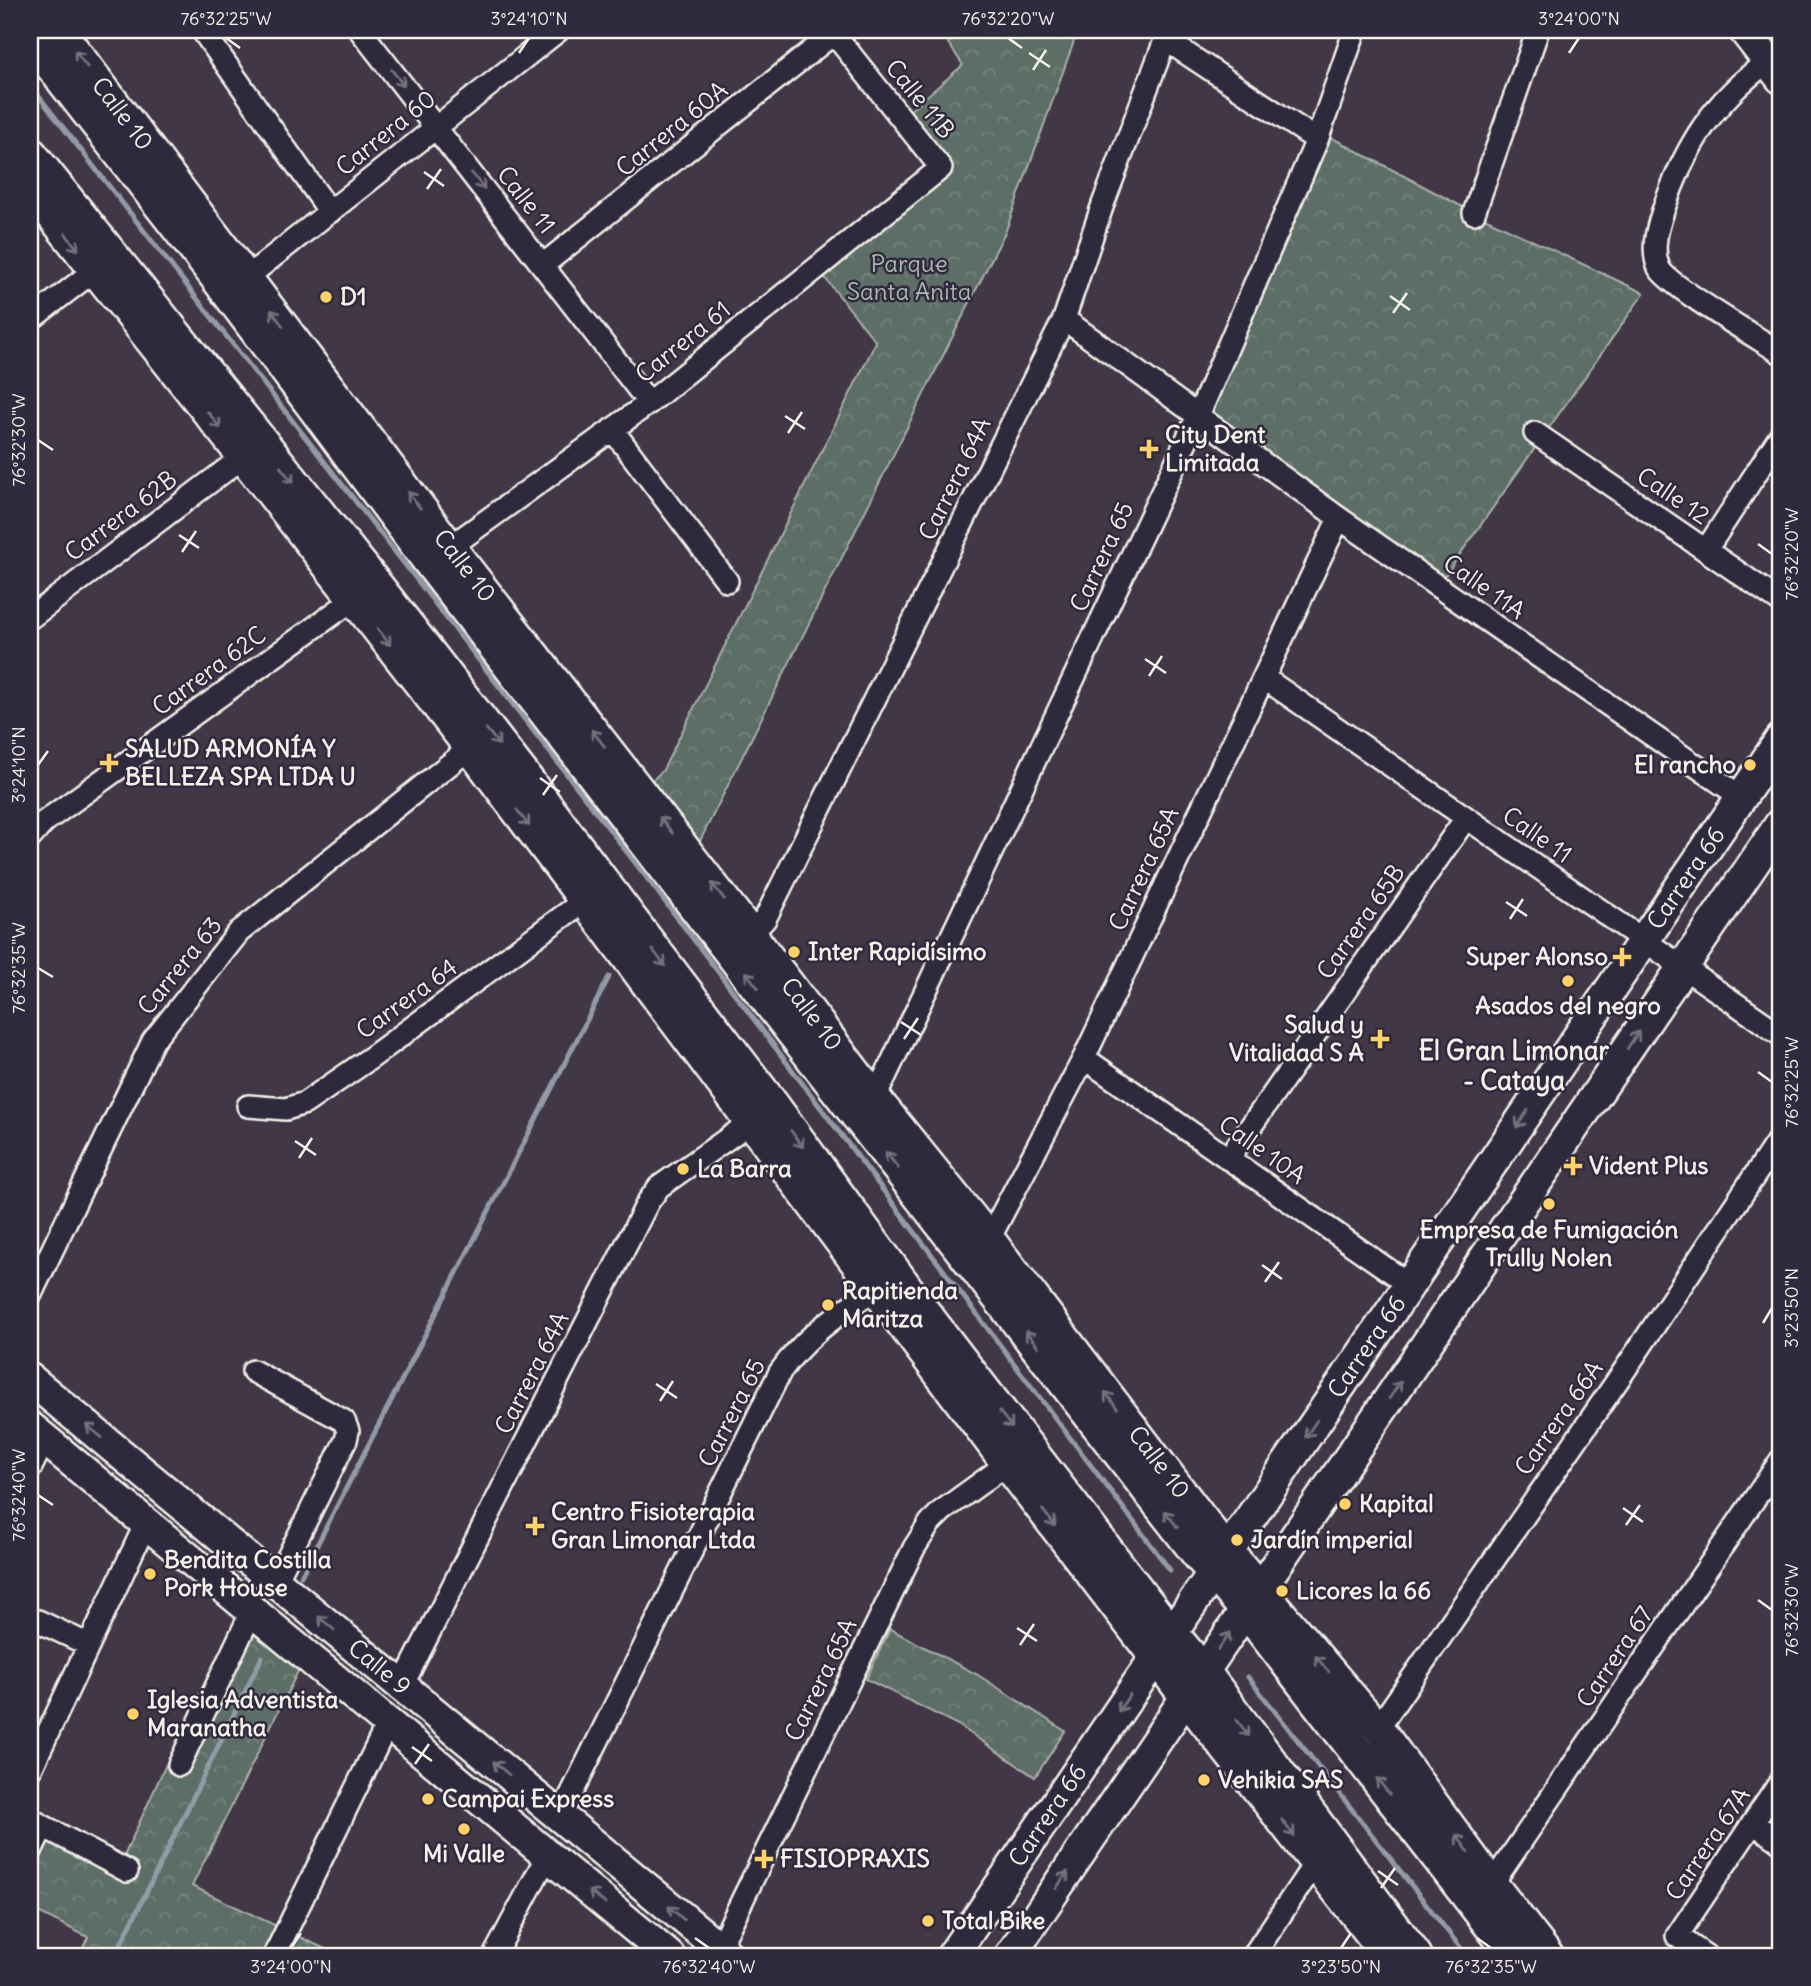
<svg xmlns="http://www.w3.org/2000/svg" width="1811" height="1986" font-family="Delius,sans-serif">
<style>
.forest{fill:url(#forest-crowns);stroke:#a8b0a7;stroke-width:2}
.lines{fill:none;stroke-linecap:round;stroke-linejoin:round}
.stream{stroke:#929aa7;stroke-width:5}
.street-casing{stroke:#f4f1e8;stroke-width:26}
.secondary-casing{stroke:#f4f1e8;stroke-width:35}
.primary-casing{stroke:#f4f1e8;stroke-width:38}
.street{stroke:#2f2a3d;stroke-width:21}
.secondary{stroke:#2f2a3d;stroke-width:30}
.primary{stroke:#2f2a3d;stroke-width:33}
.oneway{stroke:#747079}
.ticks{fill:none;stroke:#f4f1e8;stroke-width:2.5}
.poi-dot{fill:#ffd166;stroke:#2f2a3d;stroke-width:2.5}
.labels{text-anchor:middle;stroke-width:5;stroke-linejoin:round;paint-order:stroke}
.street-label{font-size:24px;fill:#f4f1e8;stroke:#2f2a3d}
.park-label{font-size:24px;fill:#afb6ae;stroke:#2f2a3d}
.poi-label{font-size:24px;font-weight:bold;fill:#f4f1e8;stroke:#2f2a3d;text-anchor:start}
.neighbourhood-label{font-size:26px;font-weight:bold;fill:#f4f1e8;stroke:#2f2a3d}
.neatline{fill:none;stroke:#f4f1e8;stroke-width:2.5}
.ticks-label{font-size:18px;text-anchor:middle;fill:#f4f1e8}
</style>
<defs>
<pattern id="forest-crowns" width="20" height="18" patternUnits="userSpaceOnUse" patternTransform="scale(1.75)"><rect width="20" height="18" fill="#5b6e66"/><path d="M2 6a3 3 0 1 1 6 0M12 15a3 3 0 1 1 6 0" fill="none" stroke="#73837c"/></pattern>
</defs>
<rect width="100%" height="100%" fill="#423746"/>
<filter id="ink" filterUnits="userSpaceOnUse"><feTurbulence type="fractalNoise" baseFrequency=".0143" numOctaves="2"/><feDisplacementMap in="SourceGraphic" scale="14" xChannelSelector="R" yChannelSelector="G"/><feConvolveMatrix kernelMatrix="1 2 1 2 8 2 1 2 1" color-interpolation-filters="sRGB"/></filter>
<g filter="url(#ink)">
<path class="forest" d="M967 30H1078L1006 230 692 857 640 792 663 770 876 342 817 268 941 169 900 119 963 65 948 43Z
M1319 131 1474 213 1644 293 1437 587 1198 416Z
M252 1611 306 1655 192 1886 340 1956H79L88 1937 30 1908V1853L43 1826 119 1867 168 1760 179 1764Z
M890 1629 978 1675 1065 1731 1035 1777 958 1725 866 1679Z"/>
<g class="lines">
<path class="stream" d="M30 85 417 580 657 891 1170 1570
M301 1576 609 977
M1248 1677 1467 1956
M115 1956 262 1657"/>
<defs>
<path id="street" d="M202 30 330 212
M360 30 649 403
M1166 40 1317 140
M1768 61C1712 103 1685 146 1663 211 1657 229 1651 250 1659 268 1666 284 1761 340 1781 353
M1474 213 1538 30
M543 265 838 30
M246 278 559 30
M1064 319 1339 518 1741 797
M30 320 95 270
M612 429 727 581
M1535 433 1781 602
M450 547 649 403 941 168 831 30
M1706 550 1781 435
M30 618 243 457
M1264 678 1781 1035
M30 838 44 822 354 599
M751 934 765 919 1064 319 1103 204 1169 30
M1084 1058 1410 1285
M875 1098 1198 416 1317 140 1355 30
M248 1106 286 1109 305 1103 372 1057 585 900
M1228 1159 1466 818
M989 1239 1084 1058 1339 518
M30 1296 153 1041 239 932 470 748
M253 1371 344 1421 348 1431 346 1440 276 1581
M30 1469 45 1439
M38 1621 89 1645
M402 1686 648 1202 659 1187 751 1122
M1378 1728 1624 1371 1781 1136
M179 1765 252 1611
M30 1771 146 1523
M560 1817 780 1372C808 1333 837 1316 874 1289
M30 1819 127 1871
M1753 1823 1781 1842
M30 1853 43 1826
M1492 1884 1781 1460
M719 1948 914 1548 930 1523 942 1511 1007 1464
M274 1956 388 1723
M494 1956 547 1856
M1253 1956 1315 1863
M1706 1956 1677 1936 1781 1781"/>
<g id="secondary">
<path id="s1" d="M59 30 450 547 743 924 875 1098 989 1239 1215 1536 1378 1728 1492 1884 1548 1956"/>
<path d="M1744 30 1781 78"/>
<path d="M30 188 243 457 470 748 1007 1464 1201 1717 1388 1956"/>
<path id="s2" d="M30 1379 729 1956"/>
<path d="M30 1427 669 1956"/>
<path id="s3" d="M952 1956 1781 739"/>
<path d="M1010 1956 1781 823"/>
</g>
<path id="primary" d="M30 37 214 273 428 559 723 942 1201 1557 1246 1609 1515 1956
M30 154 363 569 521 773 630 919 772 1105 923 1312 1159 1619 1203 1672 1415 1956"/>
</defs>
<use href="#street" class="street-casing"/>
<use href="#secondary" class="secondary-casing"/>
<use href="#primary" class="primary-casing"/>
<use href="#street" class="street"/>
<use href="#secondary" class="secondary"/>
<use href="#primary" class="primary"/>
</g>
<defs><path id="oneway-shaft" d="M-6 0H5M1.5-3L5.5 0L1.5 3" fill="none" stroke-width="1.6" stroke-linecap="round" stroke-linejoin="round" transform="scale(1.75)"/></defs>
<g class="oneway">
<use href="#oneway-shaft" transform="translate(81 59) rotate(-127)"/>
<use href="#oneway-shaft" transform="translate(398 78) rotate(52)"/>
<use href="#oneway-shaft" transform="translate(478 181) rotate(52)"/>
<use href="#oneway-shaft" transform="translate(72 242) rotate(52)"/>
<use href="#oneway-shaft" transform="translate(277 318) rotate(-127)"/>
<use href="#oneway-shaft" transform="translate(214 420) rotate(52)"/>
<use href="#oneway-shaft" transform="translate(287 475) rotate(51)"/>
<use href="#oneway-shaft" transform="translate(414 500) rotate(-127)"/>
<use href="#oneway-shaft" transform="translate(384 637) rotate(52)"/>
<use href="#oneway-shaft" transform="translate(493 737) rotate(51)"/>
<use href="#oneway-shaft" transform="translate(598 738) rotate(-128)"/>
<use href="#oneway-shaft" transform="translate(523 818) rotate(53)"/>
<use href="#oneway-shaft" transform="translate(666 825) rotate(-128)"/>
<use href="#oneway-shaft" transform="translate(718 891) rotate(-128)"/>
<use href="#oneway-shaft" transform="translate(659 958) rotate(53)"/>
<use href="#oneway-shaft" transform="translate(752 980) rotate(-128)"/>
<use href="#oneway-shaft" transform="translate(1633 1040) rotate(-56)"/>
<use href="#oneway-shaft" transform="translate(1522 1119) rotate(124)"/>
<use href="#oneway-shaft" transform="translate(797 1139) rotate(54)"/>
<use href="#oneway-shaft" transform="translate(892 1160) rotate(-128)"/>
<use href="#oneway-shaft" transform="translate(1032 1339) rotate(-128)"/>
<use href="#oneway-shaft" transform="translate(1395 1390) rotate(-56)"/>
<use href="#oneway-shaft" transform="translate(1111 1400) rotate(-127)"/>
<use href="#oneway-shaft" transform="translate(1006 1420) rotate(52)"/>
<use href="#oneway-shaft" transform="translate(1311 1429) rotate(124)"/>
<use href="#oneway-shaft" transform="translate(94 1431) rotate(-141)"/>
<use href="#oneway-shaft" transform="translate(1049 1518) rotate(52)"/>
<use href="#oneway-shaft" transform="translate(1171 1519) rotate(-128)"/>
<use href="#oneway-shaft" transform="translate(326 1623) rotate(-140)"/>
<use href="#oneway-shaft" transform="translate(1224 1641) rotate(-56)"/>
<use href="#oneway-shaft" transform="translate(1322 1664) rotate(-131)"/>
<use href="#oneway-shaft" transform="translate(1124 1703) rotate(124)"/>
<use href="#oneway-shaft" transform="translate(1243 1728) rotate(53)"/>
<use href="#oneway-shaft" transform="translate(501 1768) rotate(-140)"/>
<use href="#oneway-shaft" transform="translate(1383 1786) rotate(-128)"/>
<use href="#oneway-shaft" transform="translate(1288 1828) rotate(52)"/>
<use href="#oneway-shaft" transform="translate(1462 1843) rotate(-126)"/>
<use href="#oneway-shaft" transform="translate(1062 1880) rotate(-56)"/>
<use href="#oneway-shaft" transform="translate(597 1897) rotate(-141)"/>
<use href="#oneway-shaft" transform="translate(676 1913) rotate(-140)"/>
</g>
</g>
<path class="ticks" d="M226 38 240 48M1008 38 1022 48M519 53 529 38M1029 53 1050 67M1569 53 1579 38M1033 70 1046 50M424 172 444 186M427 189 441 169M1390 296 1410 310M1393 313 1407 293M785 416 805 429M788 433 802 412M38 440 53 450M179 535 199 548M1758 544 1772 554M182 552 196 531M1145 659 1166 673M1149 676 1162 656M38 765 48 751M540 778 560 792M543 795 557 775M1506 902 1527 916M1510 919 1523 899M38 968 53 977M901 1022 921 1035M904 1039 918 1018M1758 1072 1772 1082M295 1141 316 1155M299 1158 312 1138M1262 1265 1282 1279M1265 1282 1279 1262M1763 1323 1772 1308M656 1384 677 1398M660 1401 673 1381M38 1495 53 1505M1623 1508 1643 1522M1626 1525 1640 1505M1758 1600 1772 1610M1017 1628 1037 1641M1020 1645 1034 1624M412 1747 432 1761M415 1764 429 1744M1378 1871 1398 1885M1381 1888 1395 1868M695 1938 709 1948M1477 1938 1491 1948M291 1948 301 1933M1341 1948 1351 1933"/>
<g class="poi-dot">
<circle cx="326" cy="297" r="7"/>
<path d="M1145.5 438.5h7v7h7v7h-7v7h-7v-7h-7v-7h7z"/>
<path d="M105.5 752.5h7v7h7v7h-7v7h-7v-7h-7v-7h7z"/>
<circle cx="1750" cy="765" r="7"/>
<circle cx="794" cy="952" r="7"/>
<path d="M1618.5 946.5h7v7h7v7h-7v7h-7v-7h-7v-7h7z"/>
<circle cx="1568" cy="981" r="7"/>
<path d="M1376.5 1028.5h7v7h7v7h-7v7h-7v-7h-7v-7h7z"/>
<path d="M1569.5 1155.5h7v7h7v7h-7v7h-7v-7h-7v-7h7z"/>
<circle cx="683" cy="1169" r="7"/>
<circle cx="1549" cy="1204" r="7"/>
<circle cx="828" cy="1305" r="7"/>
<circle cx="1345" cy="1504" r="7"/>
<path d="M531.5 1515.5h7v7h7v7h-7v7h-7v-7h-7v-7h7z"/>
<circle cx="1237" cy="1540" r="7"/>
<circle cx="150" cy="1574" r="7"/>
<circle cx="1282" cy="1591" r="7"/>
<circle cx="133" cy="1714" r="7"/>
<circle cx="1204" cy="1780" r="7"/>
<circle cx="428" cy="1799" r="7"/>
<circle cx="464" cy="1829" r="7"/>
<path d="M760.5 1848.5h7v7h7v7h-7v7h-7v-7h-7v-7h7z"/>
<circle cx="928" cy="1921" r="7"/>
</g>
<g class="labels">
<g class="street-label">
<text transform="translate(920 99) rotate(51)" y="8">Calle 11B</text>
<text dy="8" stroke="none"><textPath href="#s1" startOffset="105">Calle 10</textPath></text>
<text transform="translate(672 129) rotate(-39)" y="8">Carrera 60A</text>
<text transform="translate(386 133) rotate(-39)" y="8">Carrera 60</text>
<text transform="translate(526 200) rotate(52)" y="8">Calle 11</text>
<text transform="translate(683 342) rotate(-39)" y="8">Carrera 61</text>
<text transform="translate(955 479) rotate(-64)" y="8">Carrera 64A</text>
<text transform="translate(1673 496) rotate(34)" y="8">Calle 12</text>
<text transform="translate(121 516) rotate(-37)" y="8">Carrera 62B</text>
<text transform="translate(1102 557) rotate(-65)" y="8">Carrera 65</text>
<text dy="8" stroke="none"><textPath href="#s1" startOffset="672">Calle 10</textPath></text>
<text transform="translate(1484 587) rotate(35)" y="8">Calle 11A</text>
<text transform="translate(209 671) rotate(-36)" y="8">Carrera 62C</text>
<text transform="translate(1537 835) rotate(35)" y="8">Calle 11</text>
<text transform="translate(1144 869) rotate(-65)" y="8">Carrera 65A</text>
<text dy="8" stroke="none"><textPath href="#s3" startOffset="1304">Carrera 66</textPath></text>
<text transform="translate(1361 922) rotate(-55)" y="8">Carrera 65B</text>
<text transform="translate(180 966) rotate(-51)" y="8">Carrera 63</text>
<text transform="translate(407 999) rotate(-36)" y="8">Carrera 64</text>
<text dy="8" stroke="none"><textPath href="#s1" startOffset="1239">Calle 10</textPath></text>
<text transform="translate(1262 1150) rotate(35)" y="8">Calle 10A</text>
<text dy="8" stroke="none"><textPath href="#s3" startOffset="737">Carrera 66</textPath></text>
<text transform="translate(532 1373) rotate(-63)" y="8">Carrera 64A</text>
<text transform="translate(732 1413) rotate(-63)" y="8">Carrera 65</text>
<text transform="translate(1559 1418) rotate(-55)" y="8">Carrera 66A</text>
<text dy="8" stroke="none"><textPath href="#s1" startOffset="1806">Calle 10</textPath></text>
<text transform="translate(1615 1657) rotate(-56)" y="8">Carrera 67</text>
<text dy="8" stroke="none"><textPath href="#s2" startOffset="453">Calle 9</textPath></text>
<text transform="translate(821 1680) rotate(-64)" y="8">Carrera 65A</text>
<text dy="8" stroke="none"><textPath href="#s3" startOffset="170">Carrera 66</textPath></text>
<text transform="translate(1708 1844) rotate(-56)" y="8">Carrera 67A</text>
</g>
<g class="park-label">
<text x="909" y="272">Parque<tspan x="909" dy="28">Santa Anita</tspan></text>
</g>
<g class="poi-label">
<text x="340" y="305">D1</text>
<text x="1165" y="443">City Dent<tspan x="1165" dy="28">Limitada</tspan></text>
<text x="125" y="757">SALUD ARMONÍA Y<tspan x="125" dy="28">BELLEZA SPA LTDA U</tspan></text>
<text x="1736" y="773" text-anchor="end">El rancho</text>
<text x="808" y="960">Inter Rapidísimo</text>
<text x="1608" y="965" text-anchor="end">Super Alonso</text>
<text x="1568" y="1014" text-anchor="middle">Asados del negro</text>
<text x="1364" y="1033" text-anchor="end">Salud y<tspan x="1364" dy="28">Vitalidad S A</tspan></text>
<text x="1589" y="1174">Vident Plus</text>
<text x="697" y="1177">La Barra</text>
<text x="1549" y="1238" text-anchor="middle">Empresa de Fumigación<tspan x="1549" dy="28">Trully Nolen</tspan></text>
<text x="842" y="1299">Rapitienda<tspan x="842" dy="28">Maritza</tspan></text>
<text x="1359" y="1512">Kapital</text>
<text x="551" y="1520">Centro Fisioterapia<tspan x="551" dy="28">Gran Limonar Ltda</tspan></text>
<text x="1251" y="1548">Jardín imperial</text>
<text x="164" y="1568">Bendita Costilla<tspan x="164" dy="28">Pork House</tspan></text>
<text x="1296" y="1599">Licores la 66</text>
<text x="147" y="1708">Iglesia Adventista<tspan x="147" dy="28">Maranatha</tspan></text>
<text x="1218" y="1788">Vehikia SAS</text>
<text x="442" y="1807">Campai Express</text>
<text x="464" y="1862" text-anchor="middle">Mi Valle</text>
<text x="780" y="1867">FISIOPRAXIS</text>
<text x="942" y="1929">Total Bike</text>
</g>
<g class="neighbourhood-label">
<text x="1514" y="1060">El Gran Limonar<tspan x="1514" dy="30">- Cataya</tspan></text>
</g>
</g>
<rect width="1811" height="1986" fill="none" stroke="#2f2a3d" stroke-width="77"/>
<rect x="38" y="38" width="1734" height="1910" class="neatline"/>
<g class="ticks-label">
<text x="226" y="25">76°32'25"W</text>
<text x="529" y="25">3°24'10"N</text>
<text x="1008" y="25">76°32'20"W</text>
<text x="1579" y="25">3°24'00"N</text>
<text transform="translate(19 440) rotate(-90)" y="6">76°32'30"W</text>
<text transform="translate(1792 554) rotate(-90)" y="6">76°32'20"W</text>
<text transform="translate(19 765) rotate(-90)" y="6">3°24'10"N</text>
<text transform="translate(19 968) rotate(-90)" y="6">76°32'35"W</text>
<text transform="translate(1792 1082) rotate(-90)" y="6">76°32'25"W</text>
<text transform="translate(1792 1308) rotate(-90)" y="6">3°23'50"N</text>
<text transform="translate(19 1495) rotate(-90)" y="6">76°32'40"W</text>
<text transform="translate(1792 1610) rotate(-90)" y="6">76°32'30"W</text>
<text x="291" y="1973">3°24'00"N</text>
<text x="709" y="1973">76°32'40"W</text>
<text x="1341" y="1973">3°23'50"N</text>
<text x="1491" y="1973">76°32'35"W</text>
</g>
</svg>
